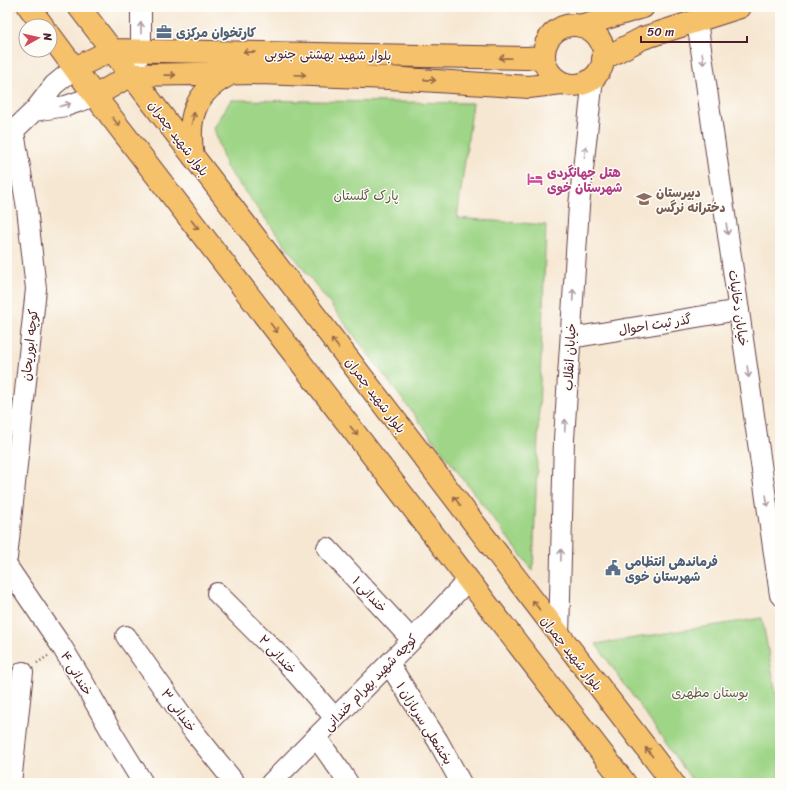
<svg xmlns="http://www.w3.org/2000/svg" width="787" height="790" font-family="Sriracha,'Playpen Sans Arabic',sans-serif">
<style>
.green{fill:#9ed586;stroke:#747a58}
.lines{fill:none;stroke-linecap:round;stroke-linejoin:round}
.minor-casing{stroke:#643d44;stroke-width:22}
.major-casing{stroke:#643d44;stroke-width:24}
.path{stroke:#643d44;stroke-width:2.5;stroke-dasharray:1 3;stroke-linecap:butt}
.minor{stroke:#fff;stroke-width:20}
.major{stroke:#f5c16b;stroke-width:22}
.oneway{stroke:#ae9aa0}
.oneway2{stroke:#976848}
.labels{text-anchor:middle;stroke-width:3;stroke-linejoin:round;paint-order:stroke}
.service-label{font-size:13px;font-weight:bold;fill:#4e5e75;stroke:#fdfcf7;text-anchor:start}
.street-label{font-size:13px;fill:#4a1f2b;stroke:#fdfcf7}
.hotel-label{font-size:13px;font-weight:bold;fill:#b23c85;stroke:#fdfcf7;text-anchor:start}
.education-label{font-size:13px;font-weight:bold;fill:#785e54;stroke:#fdfcf7;text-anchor:start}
.park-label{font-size:13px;fill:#635646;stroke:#fdfcf7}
</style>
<rect width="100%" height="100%" fill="#fdfcf7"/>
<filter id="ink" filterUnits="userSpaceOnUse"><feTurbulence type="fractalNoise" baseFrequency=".025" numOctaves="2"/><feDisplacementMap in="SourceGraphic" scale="8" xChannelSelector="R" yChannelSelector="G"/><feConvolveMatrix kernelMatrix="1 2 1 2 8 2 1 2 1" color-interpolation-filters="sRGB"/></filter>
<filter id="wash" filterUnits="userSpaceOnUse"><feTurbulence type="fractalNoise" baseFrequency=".012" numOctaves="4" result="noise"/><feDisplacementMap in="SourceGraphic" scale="16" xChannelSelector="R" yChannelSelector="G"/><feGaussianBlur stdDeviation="0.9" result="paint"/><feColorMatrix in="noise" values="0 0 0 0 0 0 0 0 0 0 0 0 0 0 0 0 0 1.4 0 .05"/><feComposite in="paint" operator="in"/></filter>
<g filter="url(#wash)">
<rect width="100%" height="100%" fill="#f6e7d2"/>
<path class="green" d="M231 100 473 103 457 218 546 225 533 571 226 167 214 128Z
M762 618 780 714V783H694L596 644Z"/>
</g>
<g filter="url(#ink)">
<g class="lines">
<defs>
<path id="minor" d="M697 21 780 595
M131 75 141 51V7
M34 111 66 106 95 96
M7 137 34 111 54 85 75 68
M571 338 739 310
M327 548 412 640
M7 558 36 289 27 208 14 132
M7 566 62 647 85 685 111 731 143 783
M217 593 286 662 335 718
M126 636 194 732 235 783
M559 636 564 439 579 206 593 78
M389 664 438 741 461 783
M316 737 339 769 348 783
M11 783 23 672
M271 783 412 640 468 580"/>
<path id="major" d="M29 7 43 26
M79 7 673 783
M544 55a30 30 0 1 1 60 0a30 30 0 1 1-60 0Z
M580 26 643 7
M50 35 95 96 625 783
M603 59 643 38 740 7
M75 68 112 50 526 58 544 57
M95 96 131 75 260 73 389 78 529 87 562 83
M193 156C186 118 195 91 231 74"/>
</defs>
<use href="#minor" class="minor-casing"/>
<use href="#major" class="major-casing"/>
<path class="path" d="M37 663 48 656"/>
<use href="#minor" class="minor"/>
<use href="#major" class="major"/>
</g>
<defs><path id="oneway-shaft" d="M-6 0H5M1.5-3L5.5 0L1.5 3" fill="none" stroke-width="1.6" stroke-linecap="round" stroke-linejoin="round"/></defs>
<g class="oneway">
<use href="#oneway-shaft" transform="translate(141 28) rotate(-90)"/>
<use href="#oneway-shaft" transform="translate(703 59) rotate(82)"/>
<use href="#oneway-shaft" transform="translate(65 105) rotate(-14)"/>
<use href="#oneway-shaft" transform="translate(585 152) rotate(-84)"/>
<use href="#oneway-shaft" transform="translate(727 229) rotate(82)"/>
<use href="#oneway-shaft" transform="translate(573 295) rotate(-87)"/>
<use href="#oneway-shaft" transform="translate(748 372) rotate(82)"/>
<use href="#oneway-shaft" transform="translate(565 425) rotate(-87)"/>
<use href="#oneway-shaft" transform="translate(767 501) rotate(82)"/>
<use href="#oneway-shaft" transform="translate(561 555) rotate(-89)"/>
</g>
<g class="oneway2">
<use href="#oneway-shaft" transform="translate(249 52) rotate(-179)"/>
<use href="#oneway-shaft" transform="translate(505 58) rotate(-179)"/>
<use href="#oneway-shaft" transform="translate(170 75) rotate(-1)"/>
<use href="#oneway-shaft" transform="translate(300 75) rotate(2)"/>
<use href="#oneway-shaft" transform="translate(430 80) rotate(4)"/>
<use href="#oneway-shaft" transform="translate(193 118) rotate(-78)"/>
<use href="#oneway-shaft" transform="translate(116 122) rotate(52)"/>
<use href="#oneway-shaft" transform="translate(195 225) rotate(52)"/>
<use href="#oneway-shaft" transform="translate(274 328) rotate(52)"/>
<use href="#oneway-shaft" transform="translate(335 343) rotate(-127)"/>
<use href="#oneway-shaft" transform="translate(354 431) rotate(52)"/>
<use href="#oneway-shaft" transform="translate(457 501) rotate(-127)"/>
<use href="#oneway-shaft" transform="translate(536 605) rotate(-127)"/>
<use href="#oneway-shaft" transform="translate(649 752) rotate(-128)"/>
</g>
</g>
<defs>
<symbol id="office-bare" viewBox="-9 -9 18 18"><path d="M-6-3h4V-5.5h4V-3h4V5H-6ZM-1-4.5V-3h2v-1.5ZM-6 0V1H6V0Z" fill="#5c6f8a" stroke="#fdfcf7" stroke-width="2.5" paint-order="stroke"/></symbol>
<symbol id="hotel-bare" viewBox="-9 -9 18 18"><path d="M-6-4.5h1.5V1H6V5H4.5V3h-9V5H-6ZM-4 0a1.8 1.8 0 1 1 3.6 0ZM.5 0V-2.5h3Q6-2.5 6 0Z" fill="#d1479c" stroke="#fdfcf7" stroke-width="2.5" paint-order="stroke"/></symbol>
<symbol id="school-bare" viewBox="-9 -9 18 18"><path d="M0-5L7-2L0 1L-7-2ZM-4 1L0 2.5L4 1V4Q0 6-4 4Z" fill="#8d6e63" stroke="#fdfcf7" stroke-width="2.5" paint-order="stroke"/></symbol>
<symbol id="civic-bare" viewBox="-9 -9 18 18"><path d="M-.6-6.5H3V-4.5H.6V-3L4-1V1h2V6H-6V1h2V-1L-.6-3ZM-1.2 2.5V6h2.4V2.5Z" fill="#5c6f8a" stroke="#fdfcf7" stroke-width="2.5" paint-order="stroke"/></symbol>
</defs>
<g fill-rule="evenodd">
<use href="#office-bare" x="153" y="21" width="22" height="22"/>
<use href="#hotel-bare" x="524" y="168" width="22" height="22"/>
<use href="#school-bare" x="633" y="188" width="22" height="22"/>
<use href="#civic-bare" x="602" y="557" width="22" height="22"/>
</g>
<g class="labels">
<g class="service-label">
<text x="176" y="37">کارتخوان مرکزی</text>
<text x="625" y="566">فرماندهی انتظامی<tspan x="625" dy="15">شهرستان خوی</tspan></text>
</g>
<g class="street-label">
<text transform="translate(328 54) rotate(1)" y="5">بلوار شهید بهشتی جنوبی</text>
<text transform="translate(179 138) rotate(53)" y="5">بلوار شهید چمران</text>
<text transform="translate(739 308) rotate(82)" y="5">خیابان دخانیات</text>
<text transform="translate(655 324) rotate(-9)" y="5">گذر ثبت احوال</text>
<text transform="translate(29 345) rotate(-84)" y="5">کوچه ابوریحان</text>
<text transform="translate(569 357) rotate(-87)" y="5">خیابان انقلاب</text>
<text transform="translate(376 395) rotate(53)" y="5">بلوار شهید چمران</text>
<text transform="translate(370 594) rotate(47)" y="5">خندانی ۱</text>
<text transform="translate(572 653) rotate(52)" y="5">بلوار شهید چمران</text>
<text transform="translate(278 654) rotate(47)" y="5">خندانی ۲</text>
<text transform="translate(77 673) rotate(59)" y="5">خندانی ۴</text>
<text transform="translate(370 682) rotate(-46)" y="5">کوچه شهید بهرام خندانی</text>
<text transform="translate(179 710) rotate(54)" y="5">خندانی ۳</text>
<text transform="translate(425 723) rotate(58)" y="5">بخشعلی سربازان ۱</text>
</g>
<g class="hotel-label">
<text x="547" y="177">هتل جهانگردی<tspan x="547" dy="15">شهرستان خوی</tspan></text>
</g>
<g class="education-label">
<text x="656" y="197">دبیرستان<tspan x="656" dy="15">دخترانه نرگس</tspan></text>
</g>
<g class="park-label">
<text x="366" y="200">پارک گلستان</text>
<text x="710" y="697">بوستان مطهری</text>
</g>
</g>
<rect width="787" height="790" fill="none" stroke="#fdfcf7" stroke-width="24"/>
<g transform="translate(38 38) rotate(82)"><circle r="19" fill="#fdfcf7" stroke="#b5a4a5"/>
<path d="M0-3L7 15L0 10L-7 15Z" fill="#d1495b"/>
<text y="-6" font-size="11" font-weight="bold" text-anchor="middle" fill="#4a1f2b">N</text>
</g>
<path d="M641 36v6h106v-6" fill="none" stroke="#4a1f2b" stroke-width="2"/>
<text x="647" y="36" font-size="12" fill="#4a1f2b" stroke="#fdfcf7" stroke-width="3" paint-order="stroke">50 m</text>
</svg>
